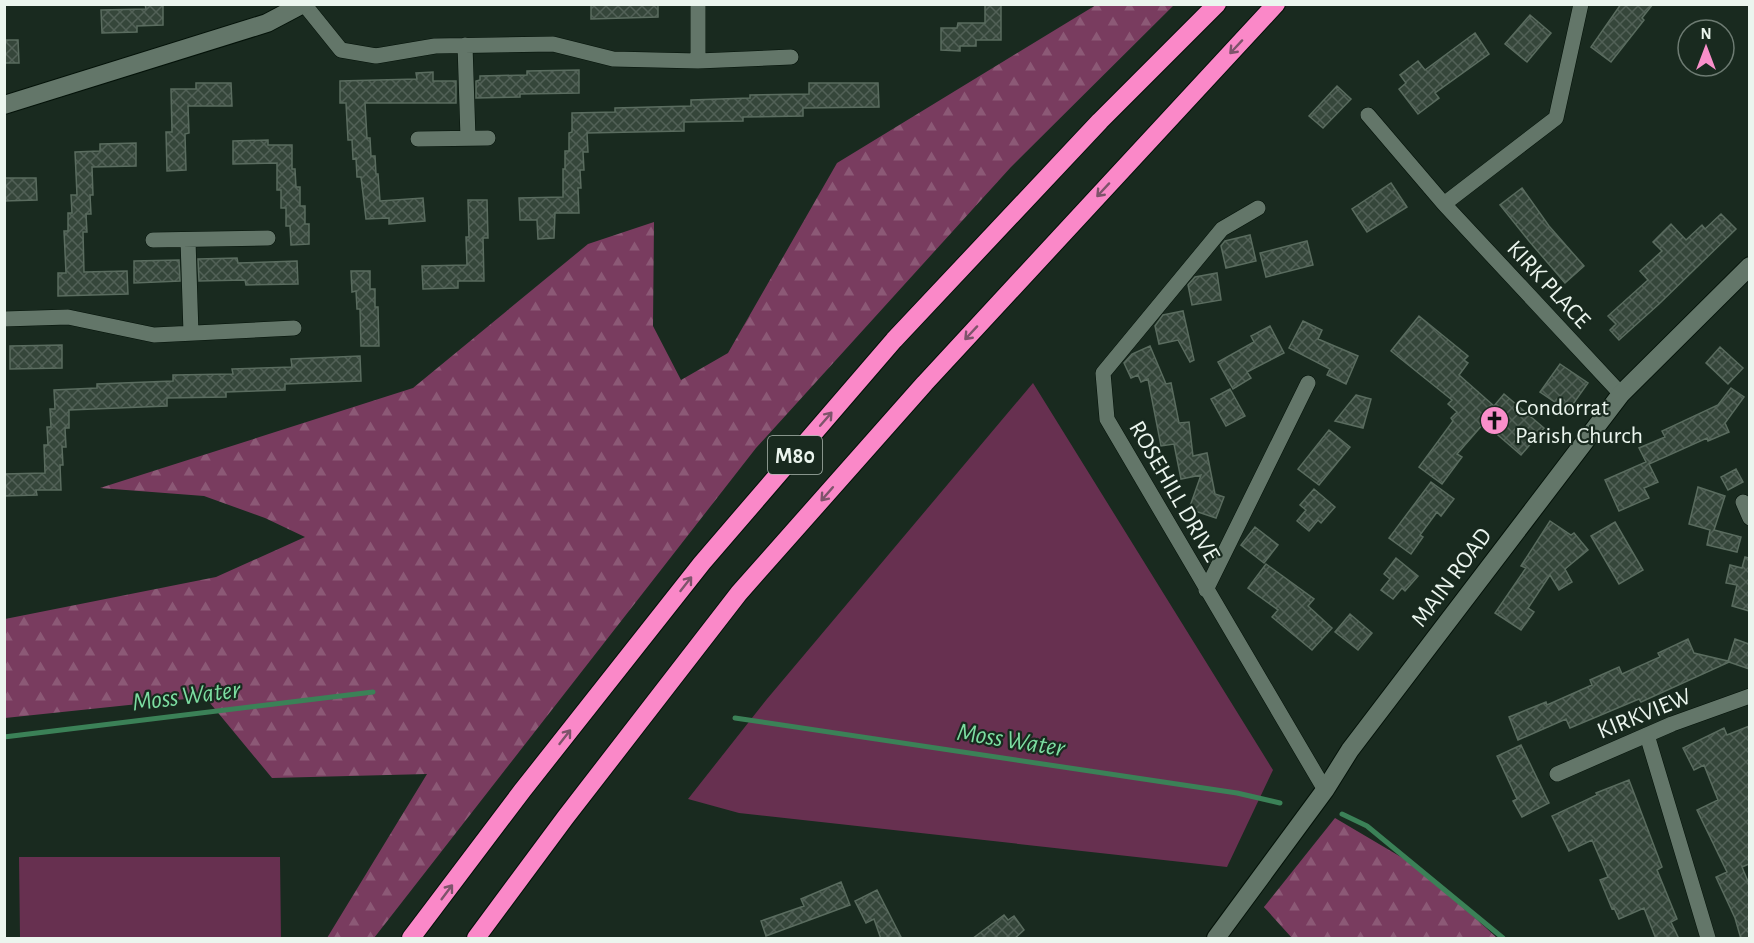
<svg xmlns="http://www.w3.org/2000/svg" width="1754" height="943" font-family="'Alegreya Sans',sans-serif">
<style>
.green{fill:#673050}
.forest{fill:url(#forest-firs)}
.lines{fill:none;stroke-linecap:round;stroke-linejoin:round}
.stream{stroke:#3b8157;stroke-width:5}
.building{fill:url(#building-cross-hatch);stroke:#5a6c5f;stroke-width:1.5}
.street-casing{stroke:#041209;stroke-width:16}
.secondary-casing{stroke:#041209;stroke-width:20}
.highway-casing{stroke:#041209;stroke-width:20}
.street{stroke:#637669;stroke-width:15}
.secondary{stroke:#637669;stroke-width:18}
.highway{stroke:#fa88c8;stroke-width:18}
.oneway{stroke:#7e546b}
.labels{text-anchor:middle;stroke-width:4.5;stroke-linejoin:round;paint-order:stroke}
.shield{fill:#192a1f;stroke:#acb8b0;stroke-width:1.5}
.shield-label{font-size:22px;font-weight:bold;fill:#ebf5ee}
.street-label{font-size:24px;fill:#ebf5ee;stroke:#192a1f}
.poi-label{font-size:24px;fill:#ebf5ee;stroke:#192a1f;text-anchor:start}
.water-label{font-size:26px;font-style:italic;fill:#7cdea1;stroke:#192a1f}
</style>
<defs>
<pattern id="forest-firs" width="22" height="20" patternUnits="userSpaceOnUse" patternTransform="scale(1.5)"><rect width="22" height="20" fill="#793c5f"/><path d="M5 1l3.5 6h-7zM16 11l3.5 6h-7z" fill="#8c5976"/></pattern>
<pattern id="building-cross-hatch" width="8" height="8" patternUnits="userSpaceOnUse" patternTransform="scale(1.5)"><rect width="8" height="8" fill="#35463a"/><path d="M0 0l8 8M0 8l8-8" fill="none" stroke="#526157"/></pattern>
</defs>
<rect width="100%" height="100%" fill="#192a1f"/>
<path class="green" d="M1033 383 1273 770 1227 867 739 813 688 799 767 699Z
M19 857H280L281 938H20Z"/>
<path class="forest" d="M1096 5H1174L1011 167 756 448 374 938H327L427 774 272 778 205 697 5 718V619L216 577 305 537 265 518 204 496 100 488 413 388 588 244 654 222 653 326 681 380 728 353 837 163Z
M1335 818 1423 870 1497 938H1292L1264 907Z"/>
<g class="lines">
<path class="stream" d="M735 718 1237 793 1280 803
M4 737 373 692
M1342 814 1367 826 1503 938"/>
</g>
<path class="building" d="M145 4H163V25L137 26V32L102 33 101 10 146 9Z
M591 4H658V17L591 19Z
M985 4H1001V40H976V46H960V51L941 50V28H957L958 23H985Z
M1621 4H1653L1642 18 1644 20 1611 62 1591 47Z
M1530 15 1551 33 1527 62 1505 44Z
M1475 33 1489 54 1435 93 1439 98 1418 114 1399 89 1406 83 1400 75 1418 61 1425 70Z
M4 40H18L19 63H4Z
M579 70V93L520 94V97L476 98V81L480 80V76L527 75V71Z
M433 72V81H456V103H365L367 138H370L371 156H375L376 174H378L380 201 423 198 425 221 389 224V218L366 219 361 177H357L356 158 353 159 352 140H348L346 103H340V81L417 79 416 73Z
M196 83H231L232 106H188L189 133 185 134 186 170 167 171 166 132H172L171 89H196Z
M809 83H878L879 107 803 108V116L743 117V121L684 122V131L587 133 588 152H583L584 170H580L581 188H578L579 213H555L554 238 538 239 537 220H520L519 198 563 197V169H565V151H569V133L572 132V113L615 112V108L691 106V100L750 98V95L809 94Z
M1337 86 1351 99 1323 128 1309 116Z
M268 140V145H292V169H295L296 187H300V206H305V224H309V244L291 245 290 226H286V208H281V190H277V163L233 164V141Z
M136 143V166L92 167 93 195H90L91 214H86L87 232H83L84 272 127 271 128 294 58 296V273H66L64 231H68V213H72L71 195H77L75 152 100 151V144Z
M4 178H36L37 200 4 201Z
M1391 183 1407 207 1367 232 1352 209Z
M1522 188 1549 226 1584 266 1565 283 1529 241 1500 205Z
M468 200H487L488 238H483L484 281H458V288L423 289 422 266 467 265 466 237H469Z
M1721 214 1736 229 1659 304 1619 340 1610 330 1616 324 1608 316 1648 280 1640 271 1662 251 1653 242 1671 224 1686 240 1702 225 1705 229Z
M1250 235 1256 261 1226 268 1221 246 1225 241Z
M1307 241 1313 265 1266 277 1260 253Z
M237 258 238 263 297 261 298 284 246 285 245 280 199 281 198 259Z
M179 260 180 281 134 283V261Z
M351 271H370V289H375V307H378L379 346H361L360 309H357L356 291 352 292Z
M1217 273 1221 300 1192 305 1188 285 1195 277Z
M1183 311 1194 360 1190 362 1178 340 1159 344 1155 326 1163 315Z
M1419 316 1468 356 1464 360 1468 363 1459 375 1494 406 1504 394 1544 428 1521 455 1484 423 1457 454 1462 457 1442 484 1419 467 1453 421 1451 418 1457 412 1448 404 1452 400 1391 351Z
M1303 321 1322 330 1318 339 1358 356 1346 384 1327 375 1330 369 1289 348Z
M1270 326 1284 353 1247 372 1251 378 1233 389 1218 362 1254 342 1251 336Z
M62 345V368L10 369V346Z
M1150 346 1166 384 1171 383 1179 423 1189 422 1193 456 1207 453 1215 494 1224 497 1216 518 1189 509 1201 475 1181 479 1174 444 1161 446 1148 379 1141 382 1138 375 1131 378 1124 363 1132 354Z
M1720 347 1743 368 1728 384 1706 363Z
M360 356 361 381 285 384V390L226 392V397L167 398V406L69 410V428H65L66 447H62L63 465H60L61 490H36L37 495 4 496V474L45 473 44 445H48L47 427H51L50 409H55L54 390 97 388V384L173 381V375L233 374 232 369 292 367 291 359Z
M1560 364 1588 383 1568 411 1540 392Z
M1731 388 1744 397 1725 423 1729 432 1708 441 1707 438 1649 464 1658 482 1644 488 1649 498 1619 511 1605 480 1646 462 1639 448 1665 437 1662 431 1718 405Z
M1230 389 1245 416 1226 426 1211 399Z
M1356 395 1371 399 1363 428 1335 421Z
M1329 430 1350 447 1319 485 1298 469Z
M1736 469 1743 482 1728 490 1721 477Z
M1431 482 1454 499 1441 516 1437 512 1420 535 1423 537 1411 554 1389 538Z
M1698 487 1725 496 1714 530 1741 537 1737 552 1707 545 1710 530 1689 524Z
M1314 489 1335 507 1321 523 1318 520 1309 531 1297 521 1306 510 1300 505Z
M1550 521 1571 535 1574 533 1588 550 1565 569 1572 582 1559 590 1550 575 1528 608 1534 612 1521 630 1495 613 1526 568 1521 566Z
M1615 522 1643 570 1619 584 1591 536Z
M1255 527 1278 545 1264 563 1241 545Z
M1745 557 1749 558V611L1732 606 1737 585 1726 583 1730 565 1742 568Z
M1396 558 1418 576 1405 591 1402 588 1393 599 1381 590 1390 579 1384 574Z
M1266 564 1314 599 1308 606 1332 628 1312 650 1272 617 1278 610 1248 588Z
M1350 614 1372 633 1358 650 1335 632Z
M1688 639 1694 653 1728 661 1735 639 1749 644V669L1729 662 1641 702 1639 699 1570 728 1566 719 1518 740 1509 717 1546 702 1547 705 1592 685 1590 680 1619 667 1622 674 1660 657 1658 653Z
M1749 726V864L1742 867 1749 884V939H1741L1735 918 1716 877 1727 872 1697 810 1718 800 1704 765 1694 770 1683 748 1724 728 1727 735Z
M1521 745 1549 803 1522 817 1513 801 1517 799 1497 756Z
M1629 780 1662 867 1657 870 1677 919 1671 922 1679 939H1656L1644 908 1619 919 1614 908 1612 909 1600 880 1608 877 1592 840 1569 851 1552 816 1597 795 1596 793Z
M841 882 850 905 766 936 761 921 804 906 801 899Z
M877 890 902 939H881L874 919 866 923 855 901Z
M1004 915 1008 920 1014 916 1024 930 1014 939H972Z"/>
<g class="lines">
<defs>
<path id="street" d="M304 4 341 50 376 56 435 46 553 44 613 59 698 61 791 57
M698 4V61
M465 45 468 138
M1368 115 1444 204 1621 394
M418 139 488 138
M1444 204 1556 118 1581 4
M1258 208 1222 229 1103 373 1107 419 1325 790
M153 240 268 238
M188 240 191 333
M4 319 68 317 154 335 294 328
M1743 502 1750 518
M1206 590 1308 383
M1647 735 1708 938
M1557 774 1672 724 1750 696"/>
<path id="secondary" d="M4 105 267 23 303 4
M1216 938 1325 790 1350 750 1621 394 1750 266"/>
<path id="highway" d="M411 938 522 791 702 563 894 340 1100 121 1217 4
M476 938 565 818 739 593 925 383 1276 4"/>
</defs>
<use href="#street" class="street-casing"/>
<use href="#secondary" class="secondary-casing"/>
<use href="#highway" class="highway-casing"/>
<use href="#street" class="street"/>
<use href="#secondary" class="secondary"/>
<use href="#highway" class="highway"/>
</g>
<defs><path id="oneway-shaft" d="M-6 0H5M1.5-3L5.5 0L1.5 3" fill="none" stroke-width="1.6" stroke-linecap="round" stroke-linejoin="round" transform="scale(1.5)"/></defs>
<g class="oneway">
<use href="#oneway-shaft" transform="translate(1236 47) rotate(133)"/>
<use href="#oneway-shaft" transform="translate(1103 190) rotate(133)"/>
<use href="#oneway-shaft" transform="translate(971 333) rotate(133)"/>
<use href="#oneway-shaft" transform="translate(826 419) rotate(-49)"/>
<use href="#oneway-shaft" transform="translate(827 494) rotate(131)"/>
<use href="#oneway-shaft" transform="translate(686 584) rotate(-52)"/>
<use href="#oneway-shaft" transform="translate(565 737) rotate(-52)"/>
<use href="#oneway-shaft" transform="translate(447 892) rotate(-53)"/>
</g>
<defs>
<symbol id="church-disc" viewBox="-11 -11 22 22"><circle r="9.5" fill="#f98fca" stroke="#192a1f"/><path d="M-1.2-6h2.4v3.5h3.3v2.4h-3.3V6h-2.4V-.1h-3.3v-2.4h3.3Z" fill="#111"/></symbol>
</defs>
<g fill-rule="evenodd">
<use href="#church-disc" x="1478" y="404" width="33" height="33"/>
</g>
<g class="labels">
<rect class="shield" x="768" y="436" width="54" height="38" rx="4.5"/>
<g class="shield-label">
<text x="795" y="463">M80</text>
</g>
<g class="street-label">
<text transform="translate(1549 284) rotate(47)" y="8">KIRK PLACE</text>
<text transform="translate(1175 491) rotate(60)" y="8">ROSEHILL DRIVE</text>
<text transform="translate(1451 577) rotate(-53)" y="8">MAIN ROAD</text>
<text transform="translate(1644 713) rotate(-22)" y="8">KIRKVIEW</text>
</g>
<g class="poi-label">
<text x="1515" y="415">Condorrat<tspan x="1515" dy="28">Parish Church</tspan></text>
</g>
<g class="water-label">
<text transform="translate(186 695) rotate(-7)" y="9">Moss Water</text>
<text transform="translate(1011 739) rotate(9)" y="9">Moss Water</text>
</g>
</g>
<rect width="1754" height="943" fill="none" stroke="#ebf5ee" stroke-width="12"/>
<g transform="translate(1706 48)"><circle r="28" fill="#192a1f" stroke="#6d7b72" stroke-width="1.5"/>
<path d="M0-4.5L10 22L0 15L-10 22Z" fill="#f98fca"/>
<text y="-9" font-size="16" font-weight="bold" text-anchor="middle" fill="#ebf5ee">N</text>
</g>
</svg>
